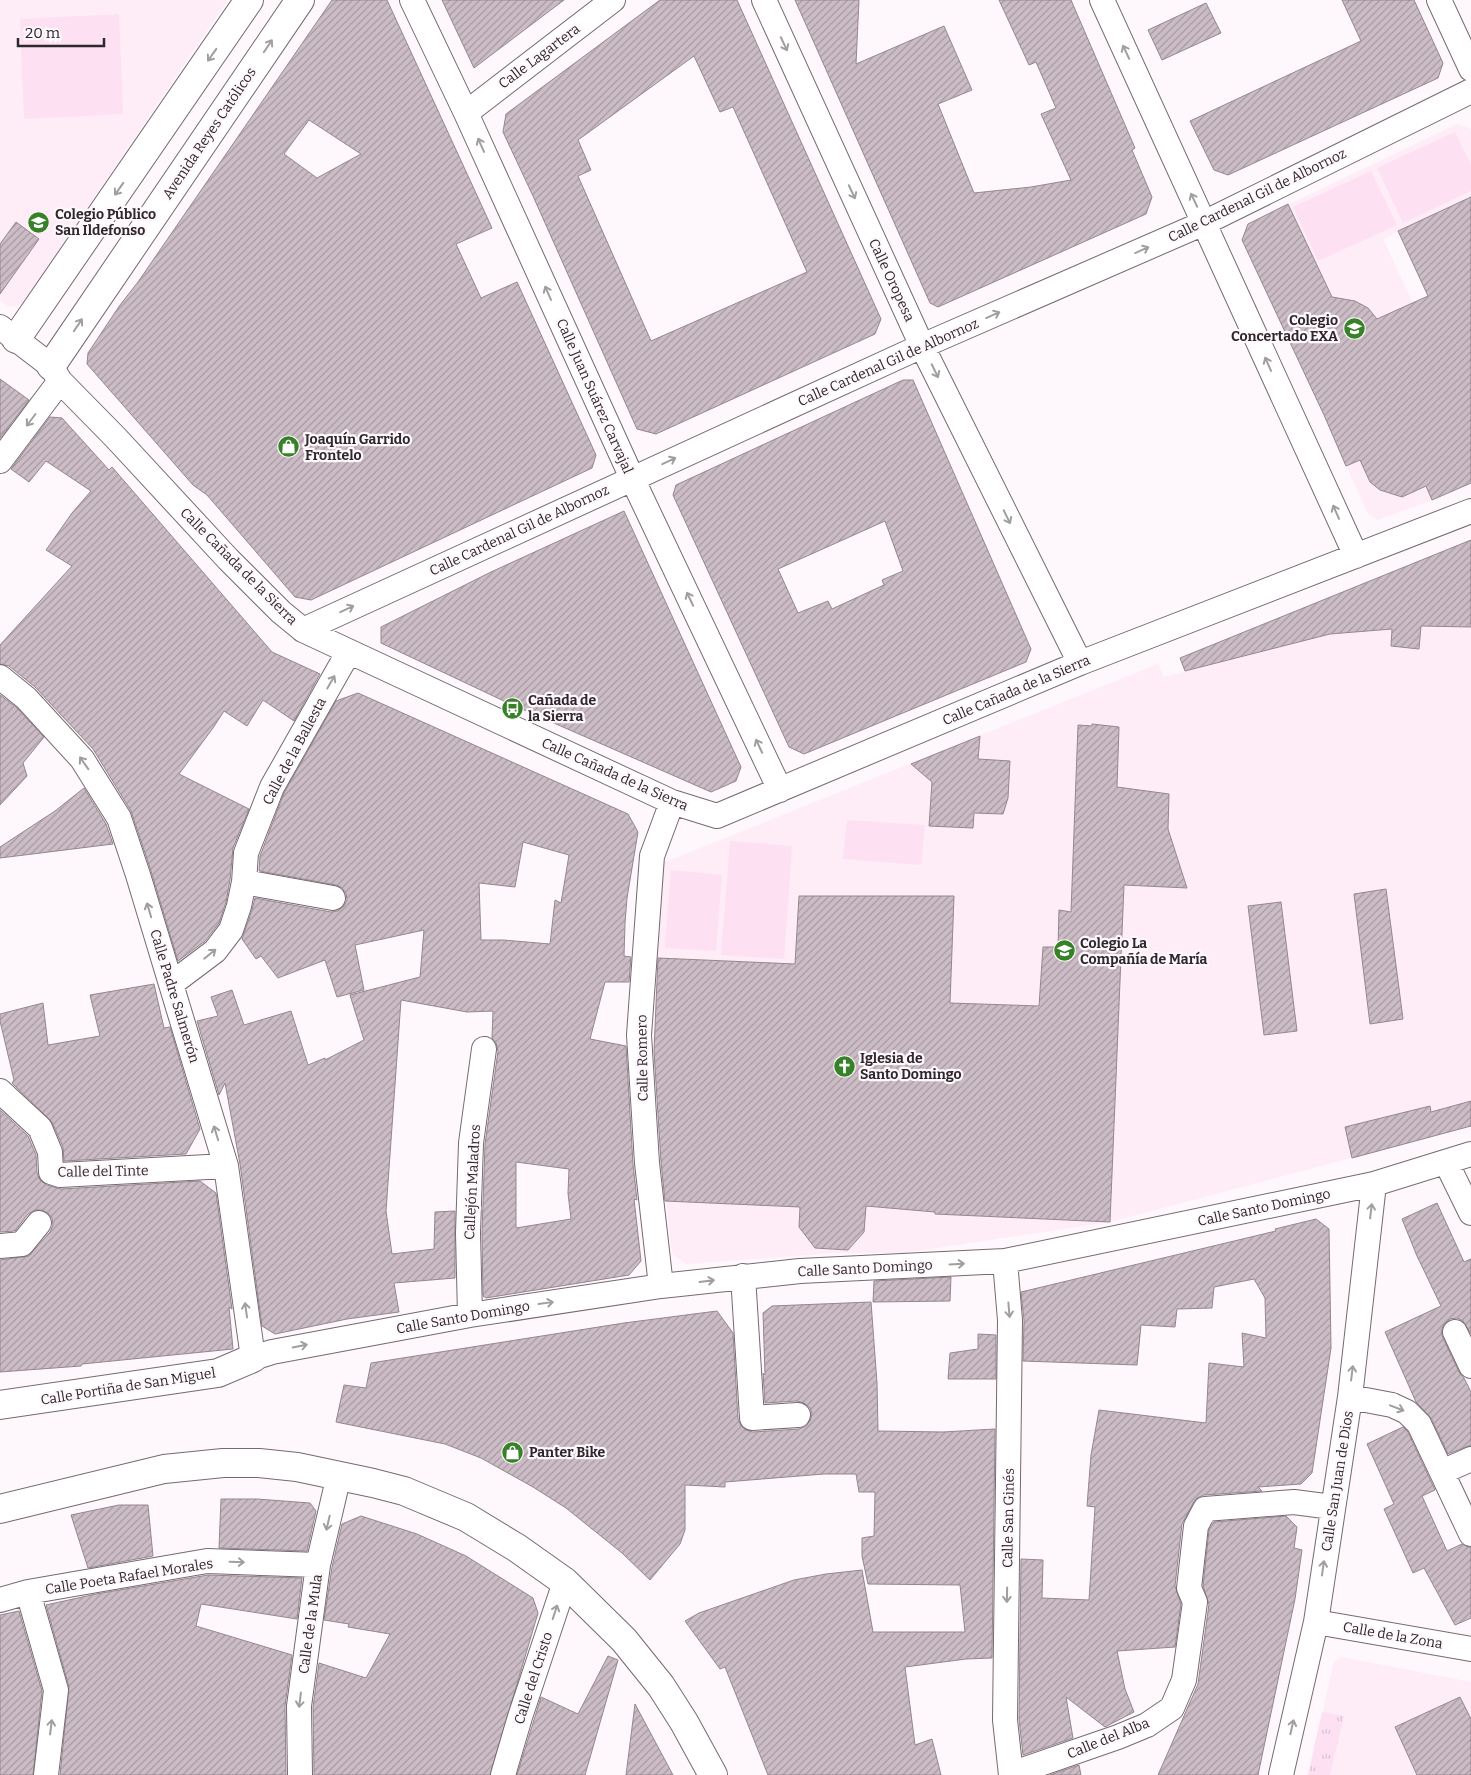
<svg xmlns="http://www.w3.org/2000/svg" width="1471" height="1775" font-family="Bitter,serif">
<style>
.built{fill:#feecf7}
.grass{fill:url(#grass-tufts)}
.pitch{fill:#fde1f2}
.building{fill:url(#building-hatch);stroke:#958790;fill-rule:evenodd}
.lines{fill:none;stroke-linecap:round;stroke-linejoin:round}
.minor-casing{stroke:#776971;stroke-width:26}
.tertiary-casing{stroke:#776971;stroke-width:30}
.secondary-casing{stroke:#776971;stroke-width:30}
.primary-casing{stroke:#776971;stroke-width:30}
.minor{stroke:#fff;stroke-width:24}
.tertiary{stroke:#fff;stroke-width:28}
.secondary{stroke:#fff;stroke-width:28}
.primary{stroke:#fff;stroke-width:28}
.oneway{stroke:#a19ea0}
.labels{text-anchor:middle;stroke-width:4.5;stroke-linejoin:round;paint-order:stroke}
.street-label{font-size:14px;fill:#2e282c;stroke:#fef7fb}
.poi-label{font-size:14px;font-weight:bold;fill:#2e282c;stroke:#fef7fb;text-anchor:start}
</style>
<defs>
<pattern id="grass-tufts" width="24" height="20" patternUnits="userSpaceOnUse" patternTransform="scale(1.25)"><rect width="24" height="20" fill="#fde1f2"/><path d="M3 7l-1-3M5 7V3M7 7l1-3M15 17l-1-3M17 17v-4M19 17l1-3" fill="none" stroke="#d9c1d0"/></pattern>
<pattern id="building-hatch" width="6" height="6" patternUnits="userSpaceOnUse" patternTransform="scale(1.25)"><rect width="6" height="6" fill="#ccbcc6"/><path d="M-1 1l2-2M0 6l6-6M5 7l2-2" fill="none" stroke="#a699a1"/></pattern>
</defs>
<rect width="100%" height="100%" fill="#fef7fb"/>
<path class="built" d="M0 0H228L21 305 13 306H8L0 300Z
M1457 124 1471 129V197L1383 239 1471 428V483L1432 500 1378 520 1368 514 1324 415 1242 240 1248 224Z
M1416 626 1471 627V1126L1110 1222 904 1253H834L686 1264 672 1254 666 1201 654 1050 657 958 663 863 1158 664 1164 677 1330 634Z
M1341 1657 1471 1682V1775H1308L1334 1662Z"/>
<path class="grass" d="M1322 1712 1344 1716 1330 1775H1308Z"/>
<path class="pitch" d="M119 14 123 114 24 119 20 19Z
M1455 132 1471 165V191L1403 223 1377 168Z
M1371 171 1397 225 1318 261 1293 207Z
M847 820 925 825 921 865 843 859Z
M730 841 792 846 784 959 721 955Z
M671 870 722 875 716 951 665 948Z"/>
<path class="building" d="M332 0H387L492 228 456 244 481 298 517 282 596 455 592 468 311 600 295 597 207 495 193 485 87 364 88 353 120 305 138 282ZM309 120 361 154 317 178 284 154Z
M442 0H564L474 68Z
M660 0H737L881 319 875 334 656 434 637 429 533 196 503 132 506 114ZM694 56 720 112 733 107 807 272 651 341 578 176 591 170 578 140Z
M795 0H859L856 64 944 26 972 90 938 104 974 193 1031 187 1071 180 1041 114 1056 108 1036 62 1029 65 999 0H1071L1135 148 1132 150 1152 197 1146 214 938 307 930 303Z
M1342 0H1414L1443 63 1438 78 1228 175 1214 170 1190 121 1361 41Z
M1206 3 1221 33 1162 60 1148 30Z
M1471 197V483L1432 500 1426 486 1402 497 1380 490 1370 482 1360 460 1346 466 1324 415 1242 240 1248 224 1288 204 1332 297 1355 301 1368 308 1377 319 1428 296 1398 231Z
M16 222 39 239 0 294V244Z
M0 379 29 400 0 438Z
M903 380H913L1031 649 1026 662 804 754 789 747 673 495 676 485ZM885 521 903 571 882 580 884 585 832 609 828 601 798 613 778 569Z
M50 417 62 418 109 470 112 467 272 652 320 674 294 721 263 700 247 726 224 711 213 728 179 774 249 809 233 848 230 880 226 902 219 923 205 941 178 961 151 871 131 811 93 749 35 687 9 666 0 664V645L72 566 46 550 72 513 91 491 46 461 29 482 11 469Z
M624 511 741 767 736 781 711 792 506 702 381 643V627L491 572Z
M1471 540V627L1421 626 1419 649 1391 646 1392 629 1330 634 1185 671 1180 658Z
M358 693 628 814 638 832 627 898 625 923 624 956 631 957 629 982H605L590 1039 626 1046 633 1164 637 1200 634 1199 641 1261 629 1275 486 1298 483 1296 482 1233 485 1144 498 1051 496 1043 492 1038 493 1011 467 1012 401 1000 386 1211 392 1254 434 1249 435 1212 455 1211V1278L394 1283 399 1312 347 1319 275 1334 262 1326 240 1164 225 1083 219 1095 197 1021 218 1016 211 997 232 990 244 1025 291 1011 308 1065 325 1058V1060L364 1040 350 995 420 977 424 930 355 945 364 990 337 997 325 960 278 978 261 956 256 959 242 939 252 910 255 898 331 912 338 911 344 906 347 900 346 893 341 887 336 885 259 871 260 856 284 793 336 701ZM523 842 569 855 561 903 555 900 550 944 503 940H481L479 883 515 887ZM516 1162 569 1169 568 1193 571 1219 516 1228Z
M0 695 17 708 44 737 23 763 27 776 0 805Z
M1092 724 1119 727 1117 787 1169 794 1168 829 1187 888 1124 885 1110 1222 935 1214V1212L866 1206 864 1232 848 1250 815 1248 799 1227 800 1207 665 1201 661 1162 654 1051 658 958 795 964 799 896H954L950 1003 1039 1006 1043 947H1058L1059 910 1071 912 1078 725 1092 726Z
M980 736 978 759 1010 761 1008 798 1003 814 974 813 973 828 929 826 932 782 911 764Z
M84 788 106 824 113 844 0 858V847L55 811Z
M1386 889 1403 1019 1370 1024 1354 894Z
M1281 902 1297 1031 1264 1035 1248 906Z
M154 984 164 1028 170 1027 200 1129 186 1154 64 1161 63 1147 52 1122 12 1083 14 1080 0 1021V1014L43 1003 48 1045 100 1036 90 995Z
M1471 1101V1126L1352 1158 1345 1127 1430 1106 1431 1112Z
M0 1110 28 1136 36 1155 37 1173 40 1180 47 1185 61 1189 200 1181 216 1193 232 1309 229 1307 233 1349 82 1364 81 1366 0 1372V1260L29 1256 50 1232 53 1225 52 1218 48 1213 42 1210H35L28 1214 15 1231 0 1232Z
M1437 1203 1464 1262 1471 1259V1334L1463 1321 1457 1318 1450 1319 1444 1324 1441 1331 1443 1338 1459 1372 1464 1378 1471 1392V1445L1448 1454 1431 1418 1416 1402 1385 1332 1441 1306 1417 1256 1402 1219Z
M1316 1219 1329 1229 1331 1348 1312 1473 1301 1484 1258 1487 1262 1491 1204 1495 1197 1498 1193 1503 1182 1524 1175 1586 1181 1604 1175 1647 1117 1651 1125 1689 1134 1712 1105 1727 1066 1697 1073 1738 1023 1755 1019 1719 1021 1559 1043 1560 1042 1598 1089 1600 1095 1507 1087 1506 1091 1455 1099 1410 1206 1423 1209 1363 1244 1367 1242 1333 1266 1338 1265 1298 1254 1279 1214 1287 1212 1308 1177 1309 1175 1327 1141 1325 1137 1365 1023 1361 1024 1320 1021 1292 1276 1231 1275 1229Z
M951 1277 950 1301 873 1302 874 1281Z
M871 1302 877 1383 878 1431 943 1432 995 1429 992 1658 966 1659 905 1667 915 1745 932 1739 941 1775H768L725 1667 720 1669 685 1621 699 1613 794 1580 826 1574 862 1570 873 1632H965L960 1585 868 1584 862 1556V1538L874 1536 875 1492H859L856 1474H824L725 1482V1487L685 1485V1530L680 1544 650 1580 622 1553 566 1508 533 1487 481 1458 445 1444 336 1422 344 1385 366 1388 371 1363 624 1323 717 1311 733 1333 738 1419 741 1426 746 1430 753 1432 799 1429 806 1426 810 1421 812 1414 810 1408 804 1403 797 1401 765 1403 763 1373 765 1375 763 1313 772 1306Z
M978 1334 996 1335V1379H948L950 1353 978 1349Z
M1403 1427 1408 1432 1435 1490 1422 1496 1447 1551 1462 1544 1471 1548V1618L1455 1625 1424 1568 1413 1573 1384 1509 1394 1504 1367 1444Z
M221 1499H257L310 1503 316 1511 307 1551 219 1548Z
M119 1505H148L153 1556 88 1568 71 1515Z
M361 1516 417 1534 466 1556 533 1598 538 1613 490 1775H314L313 1707 319 1663 366 1678 390 1634 348 1627 349 1624 324 1620 332 1567 342 1524Z
M1286 1516 1297 1527 1294 1548 1302 1550 1295 1599 1258 1775H1158L1198 1684 1209 1604 1203 1586 1209 1530 1214 1522Z
M208 1575 302 1578 297 1619 201 1604 196 1626 292 1655 285 1706 286 1775H60L69 1687 46 1605 96 1594Z
M19 1611 42 1691 33 1775H0V1615Z
M608 1656 618 1660 585 1775H517L541 1697 578 1714Z
M1460 1697 1471 1719V1775H1417L1395 1727Z
M635 1704 673 1775H626Z
M1079 1765 1081 1775H1050Z"/>
<g class="lines">
<defs>
<path id="minor" d="M412 0 466 113 632 478 780 790
M764 0 922 346 1080 663
M1102 0 1356 556
M1439 0 1471 69
M466 113 613 0
M0 327 51 366 60 381 116 438 228 559 281 612 303 630 672 802 717 816 1080 663 1471 511
M0 461 60 381
M303 630 922 346 1204 223 1471 91
M0 677 26 698 82 759 119 818 138 875 226 1166 253 1358 272 1352 470 1315 661 1286 800 1271 1005 1261 1374 1184 1471 1154
M244 882 333 898
M171 984 215 951 231 930 239 906 244 882 246 853 272 787 348 653
M0 1091 40 1128 50 1152 51 1172 60 1175 226 1166
M1446 1162 1471 1213
M0 1246 22 1244 39 1223
M1005 1261 1010 1320 1005 1720 1011 1775
M743 1276 752 1418 798 1415
M661 1286 647 1163 639 1035 652 856 672 802
M470 1315 468 1233 471 1143 484 1049
M1455 1332 1471 1366
M1350 1397 1392 1405 1407 1412 1419 1424 1471 1534
M1442 1472 1471 1459
M28 1592 56 1690 46 1775
M0 1600 28 1592 207 1561 318 1565
M1316 1622 1471 1649
M1011 1774 1118 1737 1147 1725 1172 1708 1184 1680 1195 1602 1189 1588 1196 1526 1205 1509 1294 1502 1332 1507
M300 1775 299 1706 318 1565 339 1475
M503 1775 520 1717 565 1582
M1281 1775 1316 1622 1350 1397 1374 1184"/>
<path id="tertiary" d="M16 339 249 0
M51 366 300 0"/>
<path id="secondary" d="M0 1405 218 1373 253 1358"/>
<path id="primary" d="M0 1509 164 1469 223 1463H259L297 1467 373 1483 404 1491 466 1517 517 1548 565 1582 624 1640 661 1686 684 1722 713 1775"/>
</defs>
<use href="#minor" class="minor-casing"/>
<use href="#tertiary" class="tertiary-casing"/>
<use href="#secondary" class="secondary-casing"/>
<use href="#primary" class="primary-casing"/>
<use href="#minor" class="minor"/>
<use href="#tertiary" class="tertiary"/>
<use href="#secondary" class="secondary"/>
<use href="#primary" class="primary"/>
</g>
<defs><path id="oneway-shaft" d="M-6 0H5M1.5-3L5.5 0L1.5 3" fill="none" stroke-width="1.6" stroke-linecap="round" stroke-linejoin="round" transform="scale(1.25)"/></defs>
<g class="oneway">
<use href="#oneway-shaft" transform="translate(784 44) rotate(65)"/>
<use href="#oneway-shaft" transform="translate(268 46) rotate(-56)"/>
<use href="#oneway-shaft" transform="translate(1126 52) rotate(-115)"/>
<use href="#oneway-shaft" transform="translate(212 55) rotate(125)"/>
<use href="#oneway-shaft" transform="translate(481 145) rotate(-114)"/>
<use href="#oneway-shaft" transform="translate(119 189) rotate(125)"/>
<use href="#oneway-shaft" transform="translate(852 192) rotate(65)"/>
<use href="#oneway-shaft" transform="translate(1194 200) rotate(-115)"/>
<use href="#oneway-shaft" transform="translate(1142 250) rotate(-24)"/>
<use href="#oneway-shaft" transform="translate(548 293) rotate(-114)"/>
<use href="#oneway-shaft" transform="translate(993 315) rotate(-24)"/>
<use href="#oneway-shaft" transform="translate(78 325) rotate(-56)"/>
<use href="#oneway-shaft" transform="translate(1268 364) rotate(-114)"/>
<use href="#oneway-shaft" transform="translate(935 371) rotate(64)"/>
<use href="#oneway-shaft" transform="translate(31 420) rotate(127)"/>
<use href="#oneway-shaft" transform="translate(669 461) rotate(-25)"/>
<use href="#oneway-shaft" transform="translate(1336 512) rotate(-114)"/>
<use href="#oneway-shaft" transform="translate(1007 517) rotate(64)"/>
<use href="#oneway-shaft" transform="translate(690 599) rotate(-115)"/>
<use href="#oneway-shaft" transform="translate(347 609) rotate(-25)"/>
<use href="#oneway-shaft" transform="translate(331 682) rotate(-60)"/>
<use href="#oneway-shaft" transform="translate(759 746) rotate(-115)"/>
<use href="#oneway-shaft" transform="translate(84 763) rotate(-125)"/>
<use href="#oneway-shaft" transform="translate(149 910) rotate(-107)"/>
<use href="#oneway-shaft" transform="translate(210 954) rotate(-39)"/>
<use href="#oneway-shaft" transform="translate(216 1133) rotate(-107)"/>
<use href="#oneway-shaft" transform="translate(1371 1211) rotate(-83)"/>
<use href="#oneway-shaft" transform="translate(957 1264) rotate(-3)"/>
<use href="#oneway-shaft" transform="translate(707 1281) rotate(-7)"/>
<use href="#oneway-shaft" transform="translate(546 1303) rotate(-8)"/>
<use href="#oneway-shaft" transform="translate(246 1310) rotate(-98)"/>
<use href="#oneway-shaft" transform="translate(1009 1310) rotate(85)"/>
<use href="#oneway-shaft" transform="translate(300 1346) rotate(-11)"/>
<use href="#oneway-shaft" transform="translate(1352 1373) rotate(-83)"/>
<use href="#oneway-shaft" transform="translate(1397 1408) rotate(21)"/>
<use href="#oneway-shaft" transform="translate(328 1523) rotate(103)"/>
<use href="#oneway-shaft" transform="translate(237 1562) rotate(2)"/>
<use href="#oneway-shaft" transform="translate(1323 1568) rotate(-82)"/>
<use href="#oneway-shaft" transform="translate(1007 1595) rotate(91)"/>
<use href="#oneway-shaft" transform="translate(555 1612) rotate(-72)"/>
<use href="#oneway-shaft" transform="translate(300 1700) rotate(97)"/>
<use href="#oneway-shaft" transform="translate(51 1727) rotate(-83)"/>
<use href="#oneway-shaft" transform="translate(1292 1727) rotate(-77)"/>
</g>
<defs>
<symbol id="school-disc" viewBox="-11 -11 22 22"><circle r="9.5" fill="#378128" stroke="#fef7fb"/><path d="M0-5L7-2L0 1L-7-2ZM-4 1L0 2.5L4 1V4Q0 6-4 4Z" fill="#fff"/></symbol>
<symbol id="shop-disc" viewBox="-11 -11 22 22"><circle r="9.5" fill="#378128" stroke="#fef7fb"/><path d="M-5-2.5h2.3a2.7 3.5 0 0 1 5.4 0H5L5.5 6h-11ZM-1.5-2.5h3a1.5 2.3 0 0 0-3 0Z" fill="#fff"/></symbol>
<symbol id="bus-disc" viewBox="-11 -11 22 22"><circle r="9.5" fill="#378128" stroke="#fef7fb"/><path d="M-5-6H5V4H4V6H2V4H-2V6H-4V4H-5ZM-3.5-4V0h7V-4ZM-3.5 1.2v1.5H-2V1.2ZM2 1.2v1.5H3.5V1.2Z" fill="#fff"/></symbol>
<symbol id="church-disc" viewBox="-11 -11 22 22"><circle r="9.5" fill="#378128" stroke="#fef7fb"/><path d="M-1.2-6h2.4v3.5h3.3v2.4h-3.3V6h-2.4V-.1h-3.3v-2.4h3.3Z" fill="#fff"/></symbol>
</defs>
<g fill-rule="evenodd">
<use href="#school-disc" x="26" y="210" width="25" height="25"/>
<use href="#school-disc" x="1342" y="316" width="25" height="25"/>
<use href="#shop-disc" x="276" y="434" width="25" height="25"/>
<use href="#bus-disc" x="500" y="696" width="25" height="25"/>
<use href="#school-disc" x="1052" y="938" width="25" height="25"/>
<use href="#church-disc" x="832" y="1054" width="25" height="25"/>
<use href="#shop-disc" x="500" y="1440" width="25" height="25"/>
</g>
<g class="labels">
<g class="street-label">
<text transform="translate(539 56) rotate(-37)" y="5">Calle Lagartera</text>
<text transform="translate(209 133) rotate(-56)" y="5">Avenida Reyes Católicos</text>
<text transform="translate(1257 195) rotate(-26)" y="5">Calle Cardenal Gil de Albornoz</text>
<text transform="translate(892 280) rotate(65)" y="5">Calle Oropesa</text>
<text transform="translate(888 362) rotate(-24)" y="5">Calle Cardenal Gil de Albornoz</text>
<text transform="translate(595 396) rotate(66)" y="5">Calle Juan Suárez Carvajal</text>
<text transform="translate(519 530) rotate(-25)" y="5">Calle Cardenal Gil de Albornoz</text>
<text transform="translate(239 566) rotate(45)" y="5">Calle Cañada de la Sierra</text>
<text transform="translate(1016 690) rotate(-23)" y="5">Calle Cañada de la Sierra</text>
<text transform="translate(294 751) rotate(-62)" y="5">Calle de la Ballesta</text>
<text transform="translate(615 774) rotate(24)" y="5">Calle Cañada de la Sierra</text>
<text transform="translate(175 996) rotate(73)" y="5">Calle Padre Salmerón</text>
<text transform="translate(642 1058) rotate(-91)" y="5">Calle Romero</text>
<text transform="translate(103 1171) rotate(-1)" y="5">Calle del Tinte</text>
<text transform="translate(472 1182) rotate(-87)" y="5">Callejón Maladros</text>
<text transform="translate(1264 1207) rotate(-12)" y="5">Calle Santo Domingo</text>
<text transform="translate(865 1268) rotate(-3)" y="5">Calle Santo Domingo</text>
<text transform="translate(463 1317) rotate(-10)" y="5">Calle Santo Domingo</text>
<text transform="translate(128 1386) rotate(-9)" y="5">Calle Portiña de San Miguel</text>
<text transform="translate(1337 1481) rotate(-81)" y="5">Calle San Juan de Dios</text>
<text transform="translate(1008 1518) rotate(-89)" y="5">Calle San Ginés</text>
<text transform="translate(129 1576) rotate(-9)" y="5">Calle Poeta Rafael Morales</text>
<text transform="translate(310 1624) rotate(-82)" y="5">Calle de la Mula</text>
<text transform="translate(1393 1635) rotate(10)" y="5">Calle de la Zona</text>
<text transform="translate(533 1678) rotate(-72)" y="5">Calle del Cristo</text>
<text transform="translate(1108 1738) rotate(-22)" y="5">Calle del Alba</text>
</g>
<g class="poi-label">
<text x="55" y="219">Colegio Público<tspan x="55" dy="16">San Ildefonso</tspan></text>
<text x="1338" y="325" text-anchor="end">Colegio<tspan x="1338" dy="16">Concertado EXA</tspan></text>
<text x="305" y="444">Joaquín Garrido<tspan x="305" dy="16">Frontelo</tspan></text>
<text x="528" y="705">Cañada de<tspan x="528" dy="16">la Sierra</tspan></text>
<text x="1080" y="948">Colegio La<tspan x="1080" dy="16">Compañía de María</tspan></text>
<text x="860" y="1063">Iglesia de<tspan x="860" dy="16">Santo Domingo</tspan></text>
<text x="529" y="1457">Panter Bike</text>
</g>
</g>
<path d="M18 38v8h86v-8" fill="none" stroke="#2e282c" stroke-width="2.5"/>
<text x="25" y="38" font-size="15" fill="#2e282c" stroke="#fef7fb" stroke-width="4" paint-order="stroke">20 m</text>
</svg>
